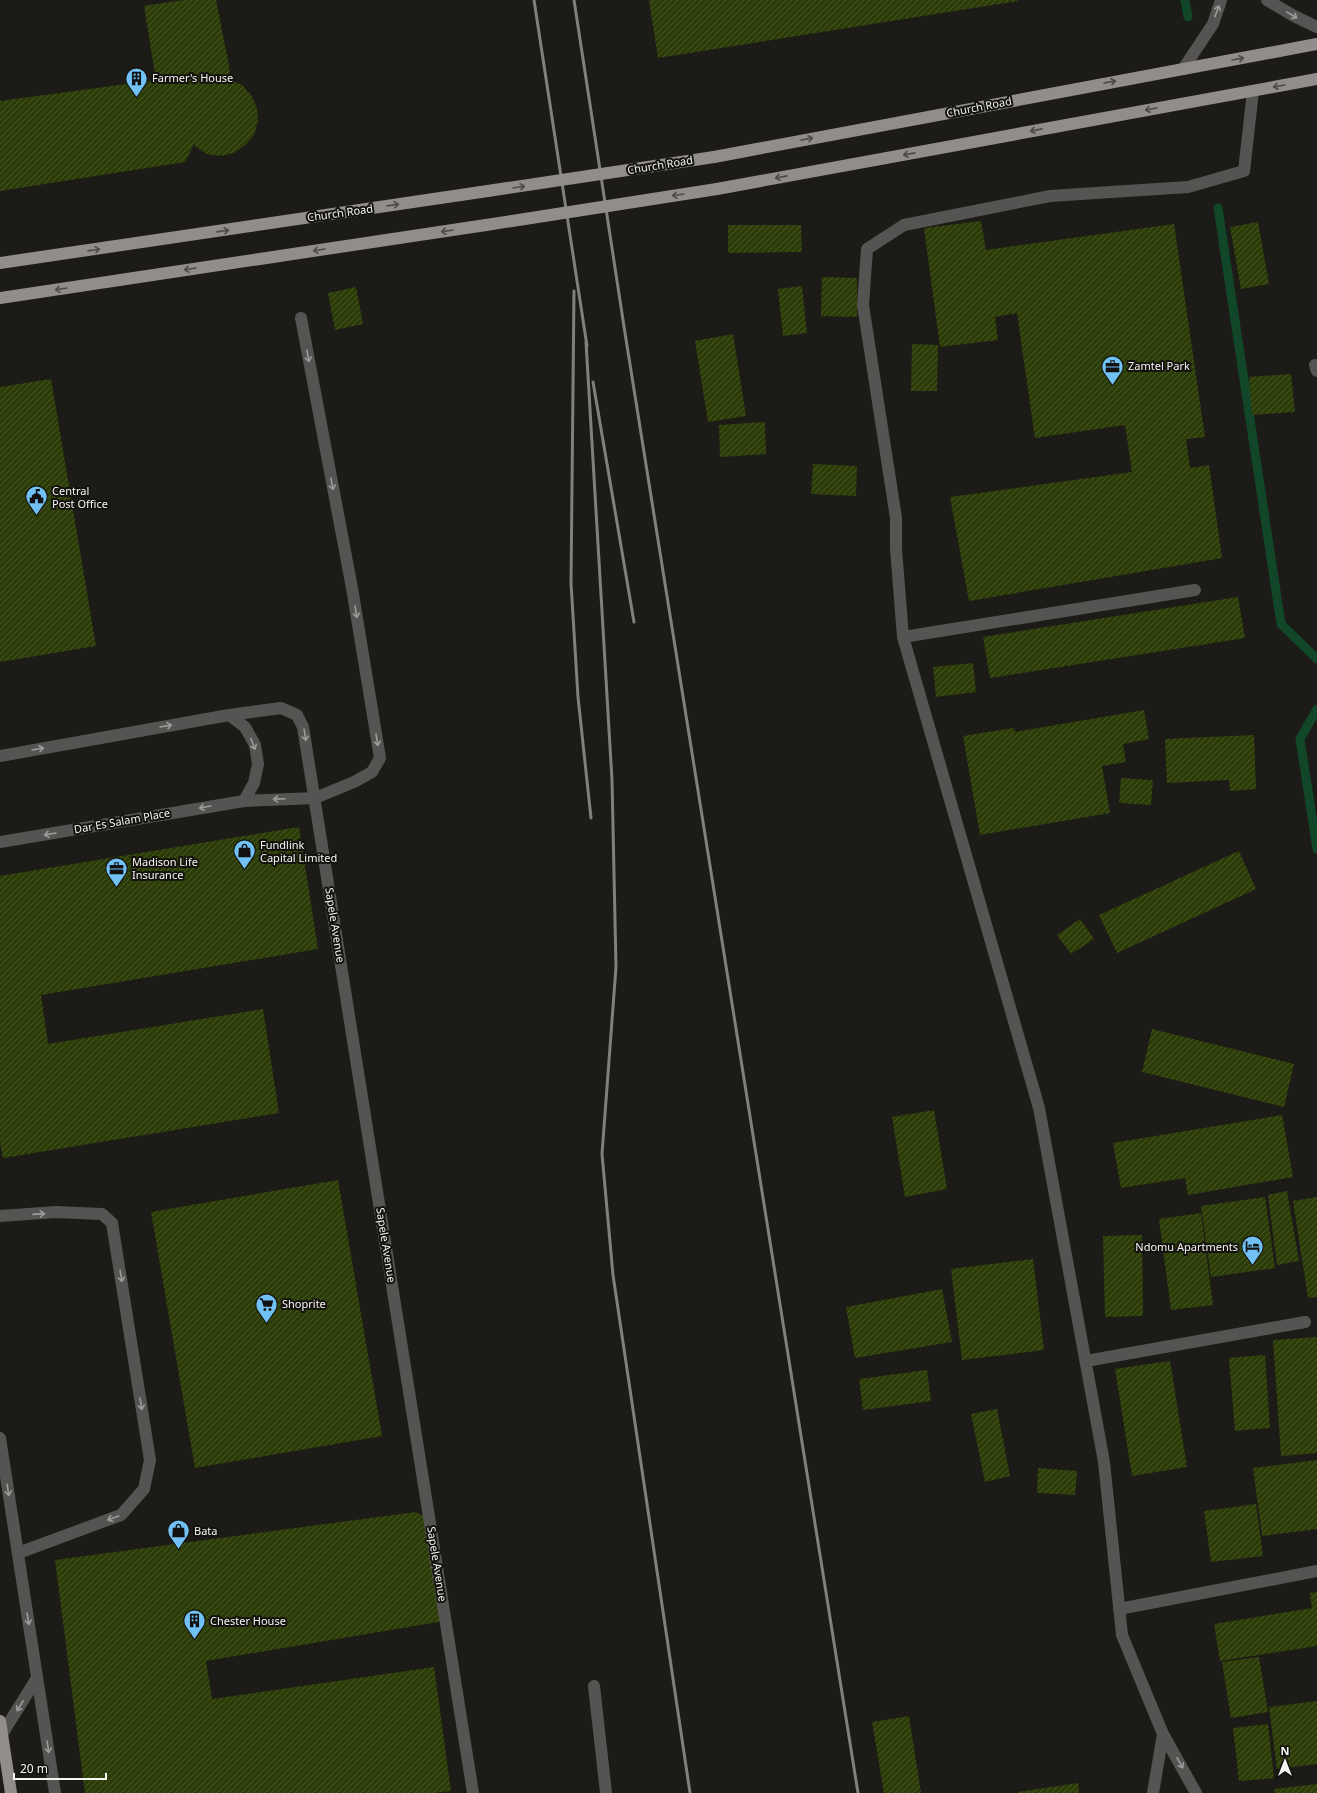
<svg xmlns="http://www.w3.org/2000/svg" width="1317" height="1793" font-family="'Noto Sans',sans-serif">
<style>
.lines{fill:none;stroke-linecap:round;stroke-linejoin:round}
.stream{stroke:#114728;stroke-width:9}
.building{fill:url(#building-hatch)}
.minor{stroke:#555452;stroke-width:12}
.major{stroke:#918d8a;stroke-width:12}
.rail{stroke:#80807c;stroke-width:3}
.major-bridge{stroke:#918d8a;stroke-width:12}
.oneway{stroke:#9d9c9a}
.oneway2{stroke:#4c4946}
.labels{text-anchor:middle;stroke-width:4;stroke-linejoin:round;paint-order:stroke}
.poi-label{font-size:11px;fill:#f5f5f2;stroke:#13120e;text-anchor:start}
.street-label{font-size:11px;fill:#f5f5f2;stroke:#13120e}
</style>
<defs>
<pattern id="building-hatch" width="6" height="6" patternUnits="userSpaceOnUse"><rect width="6" height="6" fill="#2c3c07"/><path d="M-1 1l2-2M0 6l6-6M5 7l2-2" fill="none" stroke="#4b592c"/></pattern>
</defs>
<rect width="100%" height="100%" fill="#1c1b17"/>
<g class="lines">
<path class="stream" d="M1185 0 1188 17
M1218 208 1281 624 1317 659
M1317 709 1300 739 1317 849"/>
</g>
<path class="building" d="M183 0H216L230 71 227 79 242 85 251 95 257 108 258 121 254 135 245 145 234 153 221 156 207 154 196 147 194 144 185 162 0 191V101L156 80 144 6Z
M649 0H1018V1L658 58Z
M981 221 986 250 1174 224 1205 437 1186 439 1190 468 1209 465 1222 558 969 601 950 497 1132 472 1125 425 1035 438 1017 313 995 317 998 340 940 347 924 228Z
M1258 222 1269 284 1241 289 1230 227Z
M728 225H801L802 252 728 253Z
M822 277 857 278V317L821 316Z
M802 286 807 333 783 336 778 289Z
M356 287 363 324 335 330 328 293Z
M733 334 746 416 708 422 695 341Z
M912 344 938 345 937 391H911Z
M1291 374 1295 412 1252 415 1249 377Z
M51 379 96 646 0 662V387Z
M765 422 766 454 720 457 719 425Z
M813 464 857 466 856 496 811 494Z
M1238 597 1245 638 990 678 983 637Z
M973 663 976 692 936 697 933 667Z
M1144 710 1149 739 1123 744 1126 762 1102 766 1110 813 980 835 963 736 1014 728 1015 732Z
M1254 735 1256 789 1230 791 1229 780 1167 783 1165 739Z
M1121 778 1153 780 1151 805 1119 803Z
M299 827 318 949 41 995 48 1044 263 1009 279 1113 3 1158 0 1142V876Z
M1239 851 1256 889 1117 953 1099 915Z
M1080 919 1094 939 1071 954 1057 935Z
M1152 1029 1294 1064 1284 1107 1142 1072Z
M934 1110 947 1189 905 1197 892 1117Z
M1282 1115 1293 1177 1188 1195 1185 1178 1121 1188 1113 1143Z
M338 1180 382 1436 195 1468 151 1212Z
M1287 1191 1299 1261 1277 1265 1268 1195Z
M1265 1197 1275 1268 1211 1277 1201 1206Z
M1317 1197V1297L1308 1298 1293 1201Z
M1201 1213 1213 1305 1171 1310 1159 1219Z
M1142 1235 1143 1316 1105 1317 1103 1236Z
M1033 1259 1044 1350 962 1360 951 1269Z
M942 1289 952 1342 855 1358 846 1307Z
M1317 1337V1453L1281 1456 1273 1340Z
M1265 1355 1270 1428 1235 1431 1229 1358Z
M1170 1361 1187 1467 1132 1476 1115 1369Z
M927 1370 931 1401 863 1410 859 1379Z
M997 1409 1010 1476 985 1482 971 1414Z
M1317 1460V1529L1262 1536 1253 1468Z
M1038 1468 1077 1471 1075 1495 1037 1493Z
M1256 1504 1263 1556 1211 1562 1204 1511Z
M416 1512 428 1519 444 1621 206 1661 212 1699 434 1667 451 1791 433 1793H85L55 1560Z
M1317 1592V1646L1220 1661 1214 1624 1312 1608 1310 1593Z
M1259 1657 1268 1712 1231 1718 1222 1662Z
M1317 1701V1764L1277 1769 1269 1707Z
M909 1716 921 1793H884L872 1722Z
M1268 1724 1274 1778 1239 1781 1233 1728Z
M1078 1783 1079 1793H1018V1792Z
M1317 1784V1793H1275L1274 1789Z"/>
<g class="lines">
<path class="minor" d="M1267 0 1294 16 1317 27
M1183 69 1213 24 1221 0
M1315 365 1317 371
M903 637 1195 590
M229 715 245 727 255 745 258 764 254 783 244 801
M0 756 229 715 281 708 297 715 303 727 473 1793
M0 842 244 801 315 798 354 782 372 772 380 758 352 588 301 318
M0 1216 56 1212 102 1214 112 1223 150 1460 144 1489 121 1515 18 1553
M1086 1361 1305 1322
M0 1438 55 1793
M1119 1609 1317 1571
M594 1686 606 1793
M2 1734 37 1678
M1153 1793 1163 1734
M1196 1793 1163 1734 1122 1635 1104 1462 1039 1108 903 637 896 549V518L863 305 867 249 904 225 1050 196 1188 187 1244 171 1253 91"/>
<path class="major" d="M714 157 1317 44
M717 189 1317 79
M0 263 481 192
M0 298 486 225
M0 1721 11 1793"/>
<path class="rail" d="M534 0 587 346
M574 0 625 333 858 1793
M574 291 571 583 578 697 591 818
M586 342 612 780 616 967 602 1154 613 1275 690 1793
M593 382 634 622"/>
<path class="major-bridge" d="M481 192 714 157
M486 225 717 189"/>
</g>
<defs><path id="oneway-shaft" d="M-6 0H5M1.5-3L5.5 0L1.5 3" fill="none" stroke-width="1.6" stroke-linecap="round" stroke-linejoin="round"/></defs>
<g class="oneway">
<use href="#oneway-shaft" transform="translate(1217 11) rotate(-70)"/>
<use href="#oneway-shaft" transform="translate(1292 15) rotate(30)"/>
<use href="#oneway-shaft" transform="translate(308 356) rotate(79)"/>
<use href="#oneway-shaft" transform="translate(332 484) rotate(79)"/>
<use href="#oneway-shaft" transform="translate(356 612) rotate(81)"/>
<use href="#oneway-shaft" transform="translate(166 726) rotate(-10)"/>
<use href="#oneway-shaft" transform="translate(305 735) rotate(81)"/>
<use href="#oneway-shaft" transform="translate(377 740) rotate(81)"/>
<use href="#oneway-shaft" transform="translate(253 744) rotate(69)"/>
<use href="#oneway-shaft" transform="translate(38 749) rotate(-10)"/>
<use href="#oneway-shaft" transform="translate(279 799) rotate(178)"/>
<use href="#oneway-shaft" transform="translate(205 807) rotate(170)"/>
<use href="#oneway-shaft" transform="translate(50 834) rotate(170)"/>
<use href="#oneway-shaft" transform="translate(39 1214) rotate(-4)"/>
<use href="#oneway-shaft" transform="translate(121 1276) rotate(81)"/>
<use href="#oneway-shaft" transform="translate(141 1404) rotate(81)"/>
<use href="#oneway-shaft" transform="translate(8 1490) rotate(81)"/>
<use href="#oneway-shaft" transform="translate(113 1518) rotate(160)"/>
<use href="#oneway-shaft" transform="translate(28 1619) rotate(81)"/>
<use href="#oneway-shaft" transform="translate(20 1706) rotate(122)"/>
<use href="#oneway-shaft" transform="translate(48 1747) rotate(81)"/>
<use href="#oneway-shaft" transform="translate(1180 1763) rotate(61)"/>
</g>
<g class="oneway2">
<use href="#oneway-shaft" transform="translate(1238 59) rotate(-10)"/>
<use href="#oneway-shaft" transform="translate(1110 82) rotate(-10)"/>
<use href="#oneway-shaft" transform="translate(1279 86) rotate(170)"/>
<use href="#oneway-shaft" transform="translate(1151 109) rotate(170)"/>
<use href="#oneway-shaft" transform="translate(1036 130) rotate(169)"/>
<use href="#oneway-shaft" transform="translate(807 139) rotate(-11)"/>
<use href="#oneway-shaft" transform="translate(909 154) rotate(169)"/>
<use href="#oneway-shaft" transform="translate(781 177) rotate(169)"/>
<use href="#oneway-shaft" transform="translate(519 187) rotate(-9)"/>
<use href="#oneway-shaft" transform="translate(678 195) rotate(171)"/>
<use href="#oneway-shaft" transform="translate(393 205) rotate(-8)"/>
<use href="#oneway-shaft" transform="translate(223 231) rotate(-8)"/>
<use href="#oneway-shaft" transform="translate(447 231) rotate(171)"/>
<use href="#oneway-shaft" transform="translate(94 250) rotate(-8)"/>
<use href="#oneway-shaft" transform="translate(319 250) rotate(171)"/>
<use href="#oneway-shaft" transform="translate(190 269) rotate(171)"/>
<use href="#oneway-shaft" transform="translate(61 289) rotate(171)"/>
</g>
<defs>
<symbol id="building-pin" viewBox="-11 -11 22 30"><path d="M0 17L-7.5 6A9.5 9.5 0 1 1 7.5 6Z" fill="#72c1f5" stroke="#13120e"/><path d="M-4-6H4V6H1V3H-1V6H-4ZM-2.5-4.3h1.7v1.8h-1.7ZM.8-4.3h1.7v1.8H.8ZM-2.5-1h1.7V.8h-1.7ZM.8-1h1.7V.8H.8Z" fill="#111"/></symbol>
<symbol id="office-pin" viewBox="-11 -11 22 30"><path d="M0 17L-7.5 6A9.5 9.5 0 1 1 7.5 6Z" fill="#72c1f5" stroke="#13120e"/><path d="M-6-3h4V-5.5h4V-3h4V5H-6ZM-1-4.5V-3h2v-1.5ZM-6 0V1H6V0Z" fill="#111"/></symbol>
<symbol id="civic-pin" viewBox="-11 -11 22 30"><path d="M0 17L-7.5 6A9.5 9.5 0 1 1 7.5 6Z" fill="#72c1f5" stroke="#13120e"/><path d="M-.6-6.5H3V-4.5H.6V-3L4-1V1h2V6H-6V1h2V-1L-.6-3ZM-1.2 2.5V6h2.4V2.5Z" fill="#111"/></symbol>
<symbol id="shop-pin" viewBox="-11 -11 22 30"><path d="M0 17L-7.5 6A9.5 9.5 0 1 1 7.5 6Z" fill="#72c1f5" stroke="#13120e"/><path d="M-5-2.5h2.3a2.7 3.5 0 0 1 5.4 0H5L5.5 6h-11ZM-1.5-2.5h3a1.5 2.3 0 0 0-3 0Z" fill="#111"/></symbol>
<symbol id="hotel-pin" viewBox="-11 -11 22 30"><path d="M0 17L-7.5 6A9.5 9.5 0 1 1 7.5 6Z" fill="#72c1f5" stroke="#13120e"/><path d="M-6-4.5h1.5V1H6V5H4.5V3h-9V5H-6ZM-4 0a1.8 1.8 0 1 1 3.6 0ZM.5 0V-2.5h3Q6-2.5 6 0Z" fill="#111"/></symbol>
<symbol id="supermarket-pin" viewBox="-11 -11 22 30"><path d="M0 17L-7.5 6A9.5 9.5 0 1 1 7.5 6Z" fill="#72c1f5" stroke="#13120e"/><path d="M-6-5.5h2.5l.6 2H6L4.5 2H-2.5L-4.4-4H-6ZM-1.5 3.2a1.3 1.3 0 1 0 .1 0ZM3 3.2a1.3 1.3 0 1 0 .1 0Z" fill="#111"/></symbol>
</defs>
<g fill-rule="evenodd">
<use href="#building-pin" x="124" y="66" width="25" height="34"/>
<use href="#office-pin" x="1100" y="354" width="25" height="34"/>
<use href="#civic-pin" x="24" y="484" width="25" height="34"/>
<use href="#shop-pin" x="232" y="838" width="25" height="34"/>
<use href="#office-pin" x="104" y="856" width="25" height="34"/>
<use href="#hotel-pin" x="1240" y="1234" width="25" height="34"/>
<use href="#supermarket-pin" x="254" y="1292" width="25" height="34"/>
<use href="#shop-pin" x="166" y="1518" width="25" height="34"/>
<use href="#building-pin" x="182" y="1608" width="25" height="34"/>
</g>
<g class="labels">
<g class="poi-label">
<text x="152" y="82">Farmer's House</text>
<text x="1128" y="370">Zamtel Park</text>
<text x="52" y="495">Central<tspan x="52" dy="13">Post Office</tspan></text>
<text x="260" y="849">Fundlink<tspan x="260" dy="13">Capital Limited</tspan></text>
<text x="132" y="866">Madison Life<tspan x="132" dy="13">Insurance</tspan></text>
<text x="1238" y="1251" text-anchor="end">Ndomu Apartments</text>
<text x="282" y="1308">Shoprite</text>
<text x="194" y="1535">Bata</text>
<text x="210" y="1625">Chester House</text>
</g>
<g class="street-label">
<text transform="translate(979 107) rotate(-11)" y="4">Church Road</text>
<text transform="translate(660 165) rotate(-9)" y="4">Church Road</text>
<text transform="translate(340 213) rotate(-8)" y="4">Church Road</text>
<text transform="translate(122 821) rotate(-10)" y="4">Dar Es Salam Place</text>
<text transform="translate(335 925) rotate(81)" y="4">Sapele Avenue</text>
<text transform="translate(386 1245) rotate(81)" y="4">Sapele Avenue</text>
<text transform="translate(437 1564) rotate(81)" y="4">Sapele Avenue</text>
</g>
</g>
<g transform="translate(1285 1761)" stroke="#13120e" stroke-width="3" paint-order="stroke">
<path d="M0-3L7 15L0 10L-7 15Z" fill="#f5f5f2"/>
<text y="-6" font-size="11" font-weight="bold" text-anchor="middle" fill="#f5f5f2">N</text>
</g>
<path d="M14 1773v6h92v-6" fill="none" stroke="#f5f5f2" stroke-width="2"/>
<text x="20" y="1773" font-size="12" fill="#f5f5f2" stroke="#13120e" stroke-width="3" paint-order="stroke">20 m</text>
</svg>
